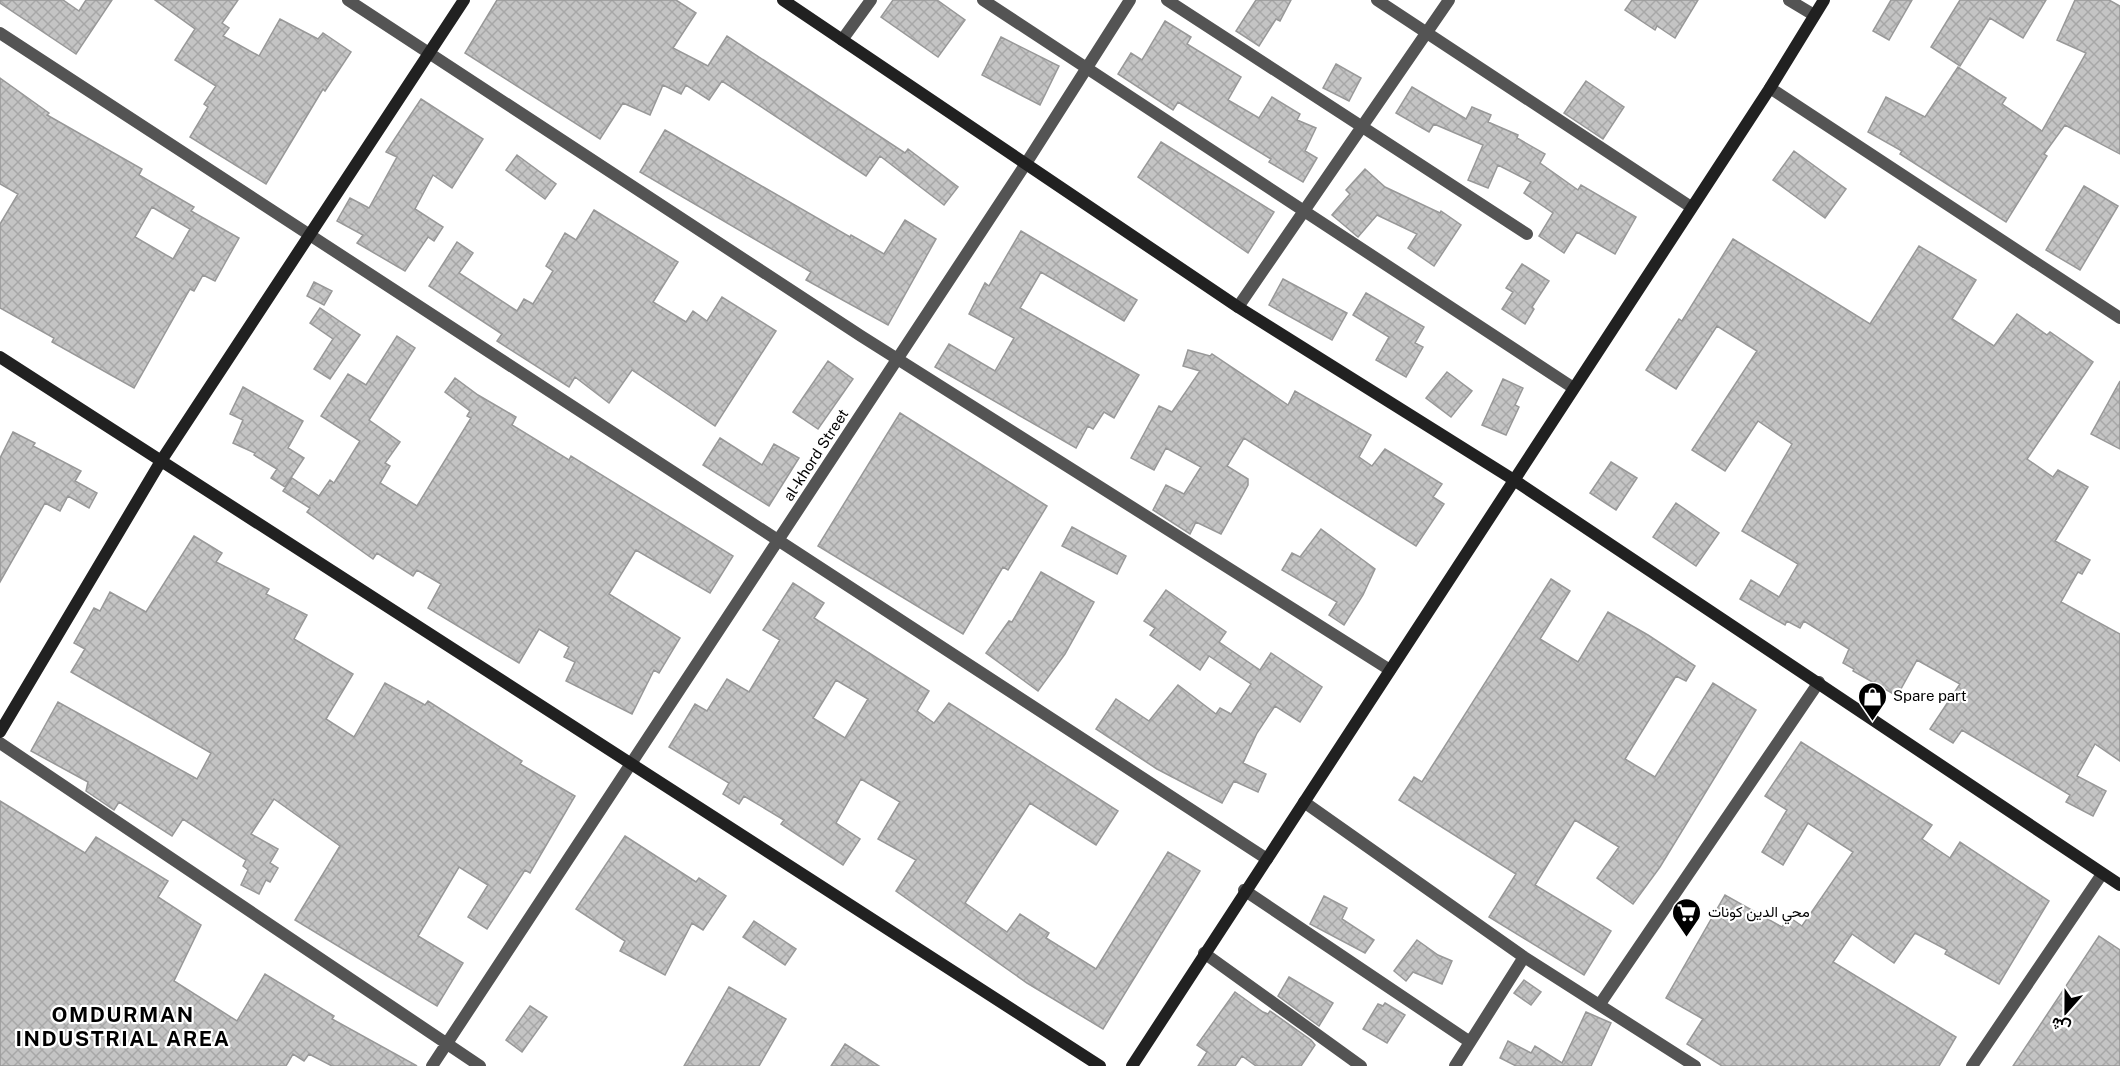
<svg xmlns="http://www.w3.org/2000/svg" width="2120" height="1066" font-family="'Public Sans',Vazirmatn,sans-serif">
<style>
.building{fill:url(#building-cross-hatch);stroke:#989898;stroke-width:1.5;fill-rule:evenodd}
.lines{fill:none;stroke-linecap:round;stroke-linejoin:round}
.lane{stroke:#545454;stroke-width:12}
.secondary{stroke:#212121;stroke-width:12}
.labels{text-anchor:middle;stroke-width:4.5;stroke-linejoin:round;paint-order:stroke}
.street-label{font-size:15px;fill:#000;stroke:#fff}
.poi-label{font-size:15px;fill:#000;stroke:#fff;text-anchor:start}
.district-label{font-size:21px;font-weight:bold;letter-spacing:1.5px;fill:#000;stroke:#fff}
</style>
<defs>
<pattern id="building-cross-hatch" width="8" height="8" patternUnits="userSpaceOnUse" patternTransform="scale(1.5)"><rect width="8" height="8" fill="#c4c4c4"/><path d="M0 0l8 8M0 8l8-8" fill="none" stroke="#a7a7a7"/></pattern>
</defs>
<rect width="100%" height="100%" fill="#fff"/>
<path class="building" d="M0 0H63L79 11 86 0H112L76 54 0 3Z
M155 0H238L222 23 229 28 223 36 259 56 280 19 318 39 323 33 351 52 325 91 323 89 266 184 190 137 208 107 204 104 216 86 175 60 195 29Z
M497 0H676L696 13 673 48 708 66 727 36 905 153 908 149 958 187 944 205 880 156 866 176 722 81 709 100 686 85 681 94 663 85 650 115 623 103 600 139 465 53Z
M893 0H937L965 20 938 57 881 17Z
M1256 0H1291L1280 21 1276 19 1259 46 1236 31Z
M1632 0H1698L1675 38 1657 26 1655 30 1625 10Z
M1891 0H1912L1889 40 1873 31Z
M1960 0H2046L2023 38 1990 18 1960 66 1931 47Z
M2075 0H2109L2120 6V154L2065 125 2044 154 2047 156 2006 222 1900 154 1902 151 1868 132 1886 97 1925 117 1958 67 2006 98 2002 104 2042 131 2086 53 2057 40Z
M1165 21 1191 37 1187 44 1241 77 1228 100 1259 118 1272 97 1300 114 1297 120 1316 128 1305 151 1317 158 1303 182 1269 162 1271 159 1178 102 1173 110 1118 74 1131 53 1142 60Z
M1001 37 1059 66 1040 105 982 75Z
M1336 64 1361 78 1349 101 1323 88Z
M0 78 49 113 47 115 142 169 139 175 194 207 191 211 239 238 215 281 203 275 194 291 190 289 134 388 52 342 54 338 0 308V224L18 194 0 184ZM152 207 190 229 173 259 135 237Z
M1586 81 1624 107 1603 139 1564 113Z
M1412 87 1466 119 1472 107 1491 115 1488 122 1518 135 1517 138 1545 154 1540 163 1578 190 1581 185 1636 217 1615 254 1577 232 1564 253 1539 236 1553 213 1524 193 1531 182 1498 165 1488 188 1468 180 1483 145 1434 124 1429 132 1396 113Z
M421 99 483 139 452 188 433 175 415 209 443 227 434 241 428 237 405 271 357 243 363 235 337 221 350 198 369 208 397 157 386 152Z
M665 130 850 237 851 235 884 254 905 220 936 239 888 325 806 280 811 272 640 172Z
M1161 142 1274 212 1248 253 1138 177Z
M1794 151 1846 189 1825 218 1773 180Z
M517 155 556 184 545 199 506 170Z
M1365 169 1385 187 1440 213 1441 211 1461 225 1434 266 1408 248 1417 234 1377 215 1358 237 1332 215 1350 194 1346 190Z
M2084 186 2118 206 2080 270 2046 250Z
M594 210 678 262 653 302 686 322 693 311 707 321 722 297 776 331 715 426 632 370 609 403 575 377 569 387 497 341 502 334 429 286 457 242 473 253 459 273 517 311 524 299 533 304 553 271 546 266 565 233 576 240Z
M1021 231 1137 300 1124 321 1041 272 1020 308 1139 375 1114 418 1104 412 1093 429 1088 426 1076 448 935 367 949 344 995 371 1014 338 969 314 985 283 989 286Z
M1733 239 1870 324 1919 246 1976 280 1952 319 1994 346 2017 314 2047 335 2050 332 2093 362 2027 459 2053 477 2058 470 2088 487 2055 541 2090 560 2082 574 2078 572 2061 602 2120 634V761L2095 744 2077 776 2106 791 2093 816 2066 802 2070 795 1962 730 1953 743 1930 729 1960 684 1917 660 1897 696 1853 671 1854 669 1843 663 1849 649 1804 621 1800 628 1787 621 1785 625 1740 599 1751 580 1779 597 1798 564 1742 531 1792 444 1758 421 1725 471 1692 450 1757 351 1717 326 1676 389 1646 370 1679 319 1682 321Z
M1522 264 1549 281 1532 307 1534 309 1525 324 1502 309 1513 292 1506 288Z
M1283 279 1347 313 1332 340 1269 305Z
M314 282 332 291 324 305 307 296Z
M1366 293 1424 327 1415 343 1423 347 1406 377 1376 360 1389 337 1353 315Z
M320 308 360 335 330 379 314 369 333 339 310 323Z
M397 336 415 348 369 420 400 442 385 463 390 466 380 483 417 506 471 418 467 416 470 411 445 392 455 378 478 395 516 417 512 425 569 460 571 456 733 556 710 593 636 550 609 594 680 638 659 673 654 670 632 714 566 681 575 662 564 657 569 647 539 629 519 663 428 608 441 584 417 570 413 576 377 553 373 559 307 512 310 508 283 491 292 478 319 496 330 480 334 483 360 441 321 416 348 374 366 385Z
M1188 350 1210 356 1212 354 1288 405 1295 391 1371 435 1359 457 1372 466 1385 449 1442 484 1433 497 1444 504 1416 546 1244 438 1227 466 1248 479V485L1221 534 1196 522 1190 534 1153 510 1166 485 1184 494 1201 467 1166 448 1154 470 1131 458 1159 406 1172 412 1200 371 1183 366Z
M828 361 853 379 818 429 793 412Z
M1447 372 1472 391 1451 417 1426 398Z
M1503 379 1523 388 1515 405 1519 407 1506 435 1482 425Z
M2120 381V449L2091 434Z
M243 387 303 421 288 448 304 458 285 487 271 478 277 469 254 455 255 453 233 443 243 420 230 414Z
M900 413 1047 506 1008 570 1003 567 963 634 818 546Z
M13 432 35 443 33 446 81 471 75 481 97 493 89 508 68 496 60 511 45 503 0 582V458Z
M720 438 762 465 774 444 799 458 769 506 703 465Z
M1611 462 1637 478 1616 510 1590 493Z
M1676 503 1719 533 1696 566 1653 537Z
M1072 527 1126 556 1117 574 1062 546Z
M1321 529 1375 569 1363 595 1344 625 1329 615 1337 602 1282 570 1292 553 1300 557Z
M194 536 222 553 216 562 269 589 266 594 307 615 294 639 353 674 326 719 354 737 385 683 425 705 428 701 522 761 520 764 575 796 530 873 525 870 487 929 468 917 488 885 459 867 418 936 463 963 437 1006 295 920 340 846 274 799 251 834 278 849 270 863 278 868 270 882 266 880 259 894 241 885 248 870 243 866 246 860 183 819 172 836 119 802 114 810 86 791 88 782 31 751 58 702 197 779 211 753 71 672 85 649 74 643 94 608 100 611 110 592 146 612Z
M1041 572 1094 602 1065 654 1038 691 986 653 1009 621 1012 622Z
M1551 579 1570 591 1540 639 1578 662 1608 612 1648 635 1695 666 1686 681 1676 676 1625 759 1655 777 1713 683 1756 710 1660 867 1633 904 1597 878 1619 847 1575 820 1535 885 1611 931 1584 975 1489 917 1516 874 1399 800 1414 777 1422 782Z
M793 583 824 603 814 618 929 691 917 711 934 723 949 703 1118 811 1096 845 1030 803 965 903 1007 932 1020 914 1049 933 1046 938 1096 969 1168 852 1200 871 1103 1029 1027 983 896 891 916 860 878 839 900 802 861 779 836 823 860 839 843 865 781 824 784 820 744 796 739 804 723 794 729 783 669 747 695 704 707 711 727 679 749 692 780 640 763 630ZM836 680 868 699 845 738 813 718Z
M1166 590 1226 632 1219 642 1260 670 1271 653 1322 687 1300 722 1275 706 1257 733 1243 763 1266 774 1258 792 1234 781 1222 803 1157 769 1096 729 1116 699 1149 721 1178 685 1216 714 1220 708 1231 714 1251 684 1209 656 1200 670 1150 635 1155 628 1144 621Z
M1801 742 1932 825 1922 839 1950 858 1960 842 2049 901 1999 984 1945 954 1947 950 1915 933 1894 963 1852 934 1833 962 1956 1037 1939 1066H1722L1687 1044 1703 1019 1666 998 1725 895 1782 927 1789 917 1802 926 1853 852 1808 823 1783 865 1762 852 1787 810 1765 796Z
M0 801 85 853 96 837 168 881 158 897 201 925 174 981 237 1021 265 974 334 1016 332 1019 417 1066H332L309 1054 304 1061 293 1054 286 1066H0Z
M625 836 696 882 699 878 726 896 703 930 692 923 665 975 620 951 625 941 576 909Z
M1324 896 1347 908 1342 919 1374 940 1365 953 1310 924Z
M754 921 796 949 785 965 743 937Z
M2099 936 2120 950V1066H2013Z
M1417 940 1438 955 1452 961 1442 984 1413 972 1406 981 1394 971Z
M1289 977 1333 1003 1319 1026 1278 996Z
M1524 980 1541 992 1531 1005 1514 993Z
M729 987 786 1019 759 1066H684Z
M1235 992 1263 1012 1268 1014 1270 1011 1311 1040 1315 1045 1301 1066H1256L1242 1056 1235 1066H1198L1207 1052 1197 1045Z
M1385 1003 1405 1015 1387 1043 1363 1029 1378 1004 1383 1006Z
M530 1006 547 1017 522 1052 506 1040Z
M1586 1012 1611 1023 1591 1066H1516L1500 1058 1508 1041 1531 1053 1535 1046 1562 1063Z
M845 1044 879 1066H831Z"/>
<g class="lines">
<path class="lane" d="M348 0 861 336 1390 670
M983 0 1572 387
M1167 0 1527 234
M1377 0 1691 207
M1789 0 1814 15
M0 33 1267 859
M842 40 871 0
M1770 88 2120 318
M1238 307 1449 0
M0 743 480 1066
M1304 802 1524 957 1695 1066
M1244 890 1470 1042
M1204 953 1361 1066
M1600 1004 1819 682
M432 1066 1025 165 1130 0
M1455 1066 1524 957
M1972 1066 2102 874"/>
<path class="secondary" d="M783 0 1238 307 1514 480 2120 885
M0 357 1100 1066
M0 732 161 461 464 0
M1132 1066 1770 88 1824 0"/>
</g>
<defs>
<symbol id="shop-pin" viewBox="-11 -11 22 30"><path d="M0 17L-7.5 6A9.5 9.5 0 1 1 7.5 6Z" fill="#000" stroke="#fff"/><path d="M-5-2.5h2.3a2.7 3.5 0 0 1 5.4 0H5L5.5 6h-11ZM-1.5-2.5h3a1.5 2.3 0 0 0-3 0Z" fill="#fff"/></symbol>
<symbol id="supermarket-pin" viewBox="-11 -11 22 30"><path d="M0 17L-7.5 6A9.5 9.5 0 1 1 7.5 6Z" fill="#000" stroke="#fff"/><path d="M-6-5.5h2.5l.6 2H6L4.5 2H-2.5L-4.4-4H-6ZM-1.5 3.2a1.3 1.3 0 1 0 .1 0ZM3 3.2a1.3 1.3 0 1 0 .1 0Z" fill="#fff"/></symbol>
</defs>
<g fill-rule="evenodd">
<use href="#shop-pin" x="1856" y="680" width="33" height="45"/>
<use href="#supermarket-pin" x="1670" y="896" width="33" height="45"/>
</g>
<g class="labels">
<g class="street-label">
<text transform="translate(816 455) rotate(-57)" y="5">al-khord Street</text>
</g>
<g class="poi-label">
<text x="1893" y="701">Spare part</text>
<text x="1708" y="917">محي الدين كونات</text>
</g>
<g class="district-label">
<text x="123" y="1022">OMDURMAN<tspan x="123" dy="24">INDUSTRIAL AREA</tspan></text>
</g>
</g>
<g transform="translate(2066 1012) rotate(201)" stroke="#ffffff" stroke-width="4.5" paint-order="stroke">
<path d="M0-4.5L10 22L0 15L-10 22Z" fill="#000000"/>
<text y="-9" font-size="16" font-weight="bold" text-anchor="middle" fill="#000000">ش</text>
</g>
</svg>
